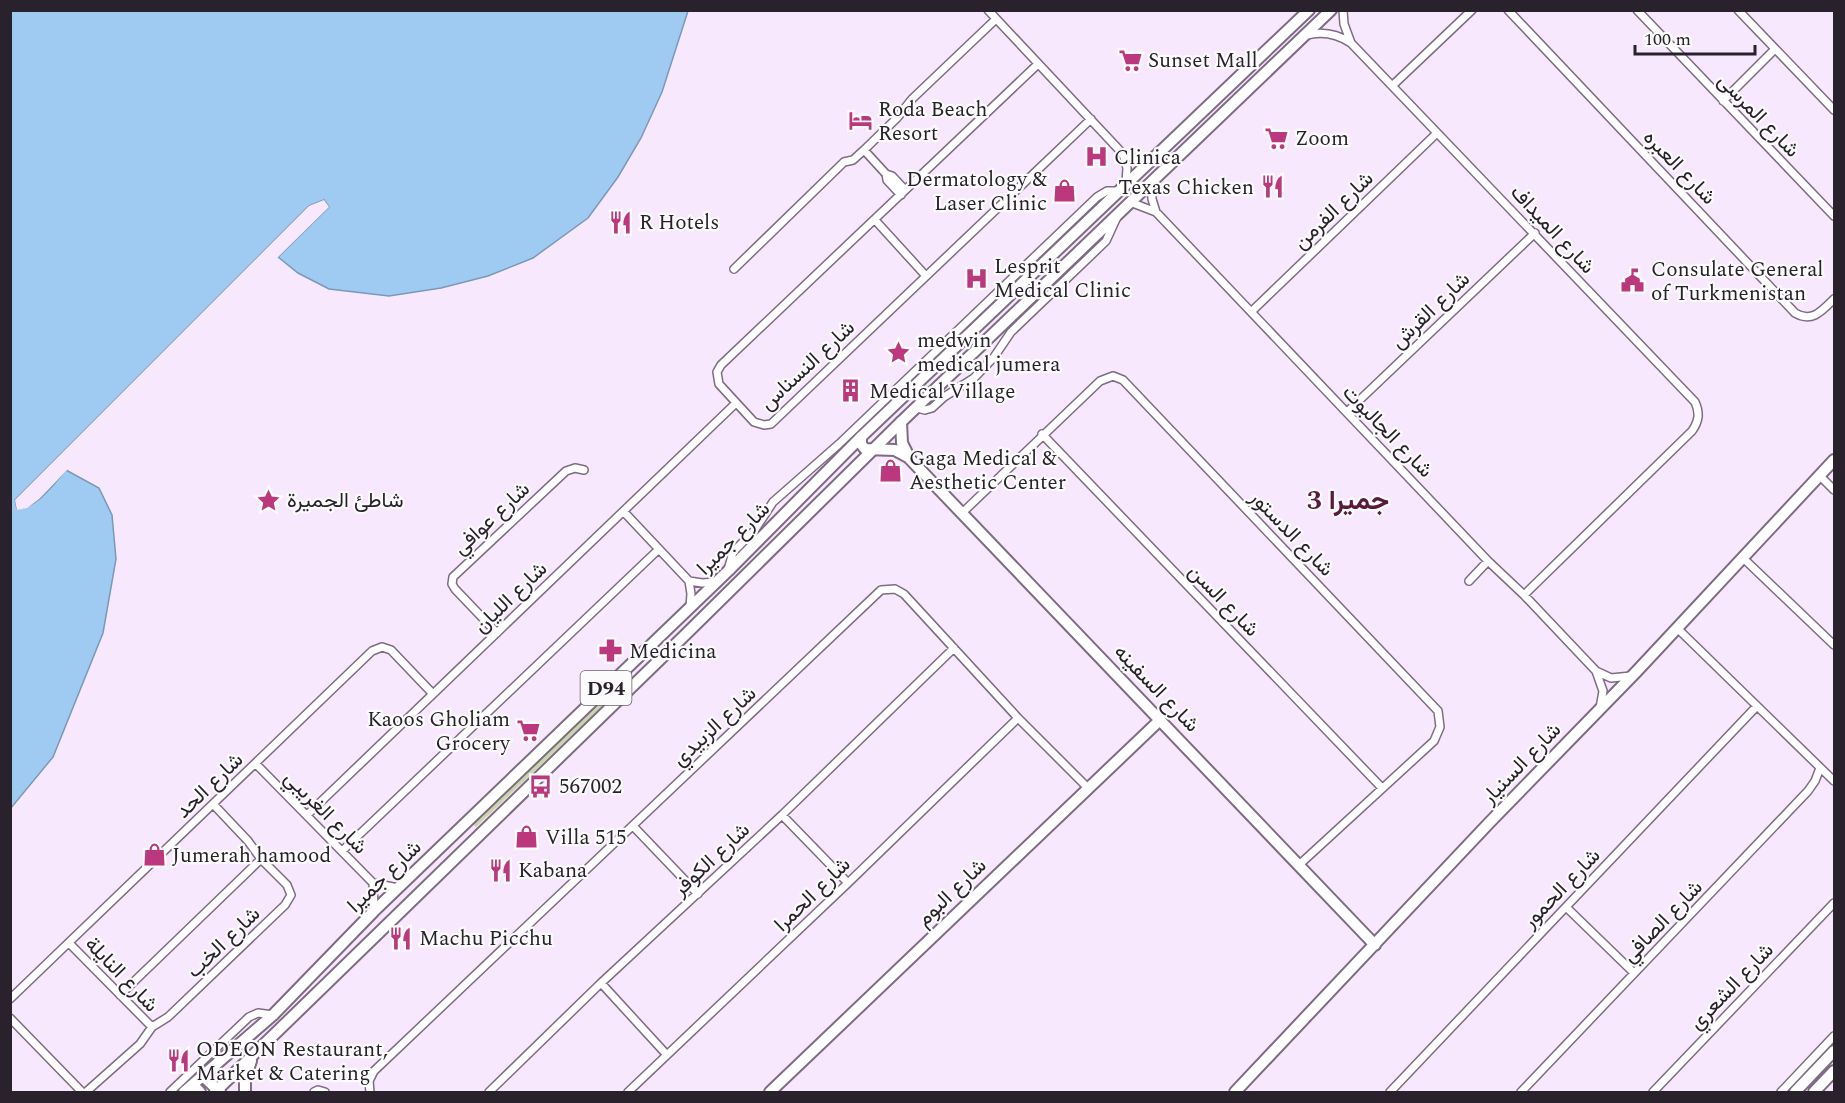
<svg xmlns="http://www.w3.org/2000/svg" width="1845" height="1103" font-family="Spectral,Vazirmatn,serif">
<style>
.green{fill:#c9d6aa}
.water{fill:#9fcbf2;stroke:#7c98b6;stroke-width:1.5}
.pier{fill:#f8e8fd}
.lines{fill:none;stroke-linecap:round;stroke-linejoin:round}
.street-casing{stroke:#7e6c83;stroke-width:10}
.secondary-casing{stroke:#7e6c83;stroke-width:14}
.primary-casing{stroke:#7e6c83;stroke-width:14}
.street{stroke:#fff;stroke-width:7}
.secondary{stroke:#fff;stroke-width:10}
.primary{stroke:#fff;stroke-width:10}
.labels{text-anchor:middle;stroke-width:4.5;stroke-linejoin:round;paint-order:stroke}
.shield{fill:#fbfbfb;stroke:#686269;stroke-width:1.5}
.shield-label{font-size:20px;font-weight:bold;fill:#29212b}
.poi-label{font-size:21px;fill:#29212b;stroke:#fbfbfb;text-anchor:start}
.street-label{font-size:21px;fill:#29212b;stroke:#fbfbfb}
.district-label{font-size:27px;font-weight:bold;fill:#5a1a3c;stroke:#fbfbfb}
</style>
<rect width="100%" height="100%" fill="#f8e8fd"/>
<path class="green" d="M616 687 619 690 476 827 473 824Z"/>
<path class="water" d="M11 11H688L662 92 641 138 618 177 588 218 533 258 488 276 441 288 389 296 329 289 298 273 278 257 329 207 324 200 309 206 15 500 17 509C38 507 53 485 66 470L99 488 112 515 116 559 103 633 53 757 11 808Z"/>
<path class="pier" d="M324 200 329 207 276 259V254L325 207 323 203 311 209 19 501 20 506H26L37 497 64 468H69L39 499 27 508 17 510 15 500 309 206Z"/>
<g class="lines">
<defs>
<path id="street" d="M988 10 1123 154 1138 159 1153 158
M1343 10 1344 24 1351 43
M1508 10 1795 313C1812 323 1822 311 1834 299
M1637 10 1834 216
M1738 10 1834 110
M1307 35C1323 31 1337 34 1351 43L1695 402C1700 413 1699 421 1692 431L1524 595
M1038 64 721 365 717 372 719 384 754 422 764 425 771 424 1091 119
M1393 85 1472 10
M1723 101 1775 49
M864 150 886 174 892 176 905 190
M1123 154 1127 168 1126 183
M886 174 887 180 901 195
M1151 182 1152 199 1156 212
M1130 202 1156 212 1488 561 1524 595 1596 671 1603 691 1600 708
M875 220 926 276
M734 269 844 162 853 160 864 150 897 118 912 99 996 19
M1252 311 1437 133
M917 408 925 410 932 408 944 397 974 378 994 357 1011 332 1106 241 1117 217
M1347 412 1535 233
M1042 434 1382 788
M1819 475 1834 490
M624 512 689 581 691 594 690 607
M962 513 1100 381 1113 376 1123 380 1438 711 1440 727 1434 741 1300 864
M1742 557 1834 645
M728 570 733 552 754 531 773 502 839 444 1097 197 1107 191H1119
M689 581 702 583 716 582
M1469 581 1488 561
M1677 628 1834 781
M497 633 455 589 452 584 453 577 566 471 575 468 584 470
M1596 671 1611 678 1631 676
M256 764 373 883 398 888
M307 815 736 403
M782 815 848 883
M633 826 698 894
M342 851 659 549
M373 883 374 910
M1566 907 1634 973
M69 943 152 1027
M601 983 667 1055
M120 995 261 859
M10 999 372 651 382 647 391 650 433 694
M10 1018 82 1092
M86 1092 140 1044 152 1027 168 1017 285 905 291 895 287 885 261 859 248 841 213 804
M170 1092 249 1017 258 1013 273 1015
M314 1092 318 1090 325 1092
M370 1092 369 1081 374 1071 881 590 895 589 904 594 1018 718 1088 788
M489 1092 601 983 782 815 954 648
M628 1092 848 883 1018 718
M1390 1092 1756 707
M1521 1092 1808 791 1815 781 1820 768
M1653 1092 1834 903
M1781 1092 1834 1036"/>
<path id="secondary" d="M901 422 902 443 910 459 1375 945
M861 437V444L865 449 895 450 908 457
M203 1076 220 1092
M193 1085 200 1092
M770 1092 1160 720
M1235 1092 1489 823 1637 671 1834 460"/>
<path id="primary" d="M184 1092 273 1015 374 911 728 571 862 436 1309 10
M215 1092 683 637 901 422 1331 10
M245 1092V1078L251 1061
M1795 1092 1834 1051
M1814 1092 1834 1071"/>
</defs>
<use href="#street" class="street-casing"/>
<use href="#secondary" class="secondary-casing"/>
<use href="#primary" class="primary-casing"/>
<use href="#street" class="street"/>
<use href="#secondary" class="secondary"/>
<use href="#primary" class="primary"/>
</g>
<defs>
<symbol id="supermarket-bare" viewBox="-9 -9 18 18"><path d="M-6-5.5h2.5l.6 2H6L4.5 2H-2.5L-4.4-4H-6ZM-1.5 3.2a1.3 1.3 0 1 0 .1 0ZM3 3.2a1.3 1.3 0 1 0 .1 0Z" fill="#bb387f" stroke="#fbfbfb" stroke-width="2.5" paint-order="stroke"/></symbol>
<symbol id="hotel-bare" viewBox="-9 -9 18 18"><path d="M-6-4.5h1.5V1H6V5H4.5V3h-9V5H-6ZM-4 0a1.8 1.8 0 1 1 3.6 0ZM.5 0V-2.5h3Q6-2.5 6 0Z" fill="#bb387f" stroke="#fbfbfb" stroke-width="2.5" paint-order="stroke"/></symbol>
<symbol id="hospital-bare" viewBox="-9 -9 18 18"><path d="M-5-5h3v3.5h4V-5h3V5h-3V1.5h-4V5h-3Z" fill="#bb387f" stroke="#fbfbfb" stroke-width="2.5" paint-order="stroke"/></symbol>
<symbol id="restaurant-bare" viewBox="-9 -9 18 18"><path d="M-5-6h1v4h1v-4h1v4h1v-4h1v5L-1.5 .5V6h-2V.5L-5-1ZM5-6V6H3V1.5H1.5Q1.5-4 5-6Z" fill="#bb387f" stroke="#fbfbfb" stroke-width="2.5" paint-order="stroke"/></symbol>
<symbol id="shop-bare" viewBox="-9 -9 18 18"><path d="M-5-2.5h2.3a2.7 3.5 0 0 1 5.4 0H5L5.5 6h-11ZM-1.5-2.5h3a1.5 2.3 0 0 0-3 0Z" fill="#bb387f" stroke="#fbfbfb" stroke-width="2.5" paint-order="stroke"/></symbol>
<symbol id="civic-bare" viewBox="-9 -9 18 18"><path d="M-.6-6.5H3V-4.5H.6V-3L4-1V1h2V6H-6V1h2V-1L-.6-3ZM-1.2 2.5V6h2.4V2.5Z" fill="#bb387f" stroke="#fbfbfb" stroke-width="2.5" paint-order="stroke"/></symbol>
<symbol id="sight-bare" viewBox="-9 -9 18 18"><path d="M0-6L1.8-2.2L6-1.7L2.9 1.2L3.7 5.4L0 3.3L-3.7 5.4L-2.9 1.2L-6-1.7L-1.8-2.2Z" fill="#bb387f" stroke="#fbfbfb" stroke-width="2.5" paint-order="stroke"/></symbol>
<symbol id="building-bare" viewBox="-9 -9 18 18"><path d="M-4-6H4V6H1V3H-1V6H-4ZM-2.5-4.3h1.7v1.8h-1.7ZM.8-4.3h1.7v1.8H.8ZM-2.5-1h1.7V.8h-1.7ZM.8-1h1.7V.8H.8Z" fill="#bb387f" stroke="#fbfbfb" stroke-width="2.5" paint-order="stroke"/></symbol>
<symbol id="pharmacy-bare" viewBox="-9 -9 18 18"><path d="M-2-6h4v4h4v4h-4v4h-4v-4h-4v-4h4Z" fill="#bb387f" stroke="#fbfbfb" stroke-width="2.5" paint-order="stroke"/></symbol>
<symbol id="bus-bare" viewBox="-9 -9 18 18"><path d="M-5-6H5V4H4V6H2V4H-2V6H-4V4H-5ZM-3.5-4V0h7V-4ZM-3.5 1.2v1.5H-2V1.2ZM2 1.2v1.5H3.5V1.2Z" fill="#bb387f" stroke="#fbfbfb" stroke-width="2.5" paint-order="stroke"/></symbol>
</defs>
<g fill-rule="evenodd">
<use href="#supermarket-bare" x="1114" y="44" width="33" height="33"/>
<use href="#hotel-bare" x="844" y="104" width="33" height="33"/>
<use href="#supermarket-bare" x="1260" y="122" width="33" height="33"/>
<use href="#hospital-bare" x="1080" y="140" width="33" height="33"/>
<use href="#restaurant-bare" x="1256" y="170" width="33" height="33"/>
<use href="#shop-bare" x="1048" y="174" width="33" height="33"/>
<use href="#restaurant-bare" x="604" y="206" width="33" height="33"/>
<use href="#hospital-bare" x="960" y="262" width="33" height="33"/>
<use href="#civic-bare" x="1616" y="264" width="33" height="33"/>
<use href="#sight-bare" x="882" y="336" width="33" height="33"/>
<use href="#building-bare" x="834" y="374" width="33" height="33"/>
<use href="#shop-bare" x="874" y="454" width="33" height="33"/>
<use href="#sight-bare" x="252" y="484" width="33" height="33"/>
<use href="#pharmacy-bare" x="594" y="634" width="33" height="33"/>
<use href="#supermarket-bare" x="512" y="714" width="33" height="33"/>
<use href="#bus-bare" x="524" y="770" width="33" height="33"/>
<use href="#shop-bare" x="510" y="820" width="33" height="33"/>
<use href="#shop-bare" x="138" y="838" width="33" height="33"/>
<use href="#restaurant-bare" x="484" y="854" width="33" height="33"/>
<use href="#restaurant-bare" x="384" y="922" width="33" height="33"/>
<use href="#restaurant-bare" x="162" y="1044" width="33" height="33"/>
</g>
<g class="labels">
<rect class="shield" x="580.5" y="671" width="51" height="34" rx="4.5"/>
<g class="shield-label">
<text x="606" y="695">D94</text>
</g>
<g class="poi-label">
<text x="1148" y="67">Sunset Mall</text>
<text x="878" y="116">Roda Beach<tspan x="878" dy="24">Resort</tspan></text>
<text x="1295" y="145">Zoom</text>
<text x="1114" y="164">Clinica</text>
<text x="1047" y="186" text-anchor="end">Dermatology &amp;<tspan x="1047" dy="24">Laser Clinic</tspan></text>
<text x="1254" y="194" text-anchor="end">Texas Chicken</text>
<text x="639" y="229">R Hotels</text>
<text x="994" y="273">Lesprit<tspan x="994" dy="24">Medical Clinic</tspan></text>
<text x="1651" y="276">Consulate General<tspan x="1651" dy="24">of Turkmenistan</tspan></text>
<text x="917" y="347">medwin<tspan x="917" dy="24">medical jumera</tspan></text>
<text x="869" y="398">Medical Village</text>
<text x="909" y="465">Gaga Medical &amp;<tspan x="909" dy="24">Aesthetic Center</tspan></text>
<text x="287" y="507">شاطئ الجميرة</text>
<text x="629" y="658">Medicina</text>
<text x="510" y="726" text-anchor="end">Kaoos Gholiam<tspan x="510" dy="24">Grocery</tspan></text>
<text x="559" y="793">567002</text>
<text x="545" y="844">Villa 515</text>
<text x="172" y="862">Jumerah hamood</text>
<text x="518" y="877">Kabana</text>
<text x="419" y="945">Machu Picchu</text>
<text x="196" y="1056">ODEON Restaurant,<tspan x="196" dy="24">Market &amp; Catering</tspan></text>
</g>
<g class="street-label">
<text transform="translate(1759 115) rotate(46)" y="7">شارع المرسى</text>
<text transform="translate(1680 167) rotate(46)" y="7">شارع العبره</text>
<text transform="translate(1333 210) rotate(-44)" y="7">شارع الفرمن</text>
<text transform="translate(1553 229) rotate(47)" y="7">شارع الميداف</text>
<text transform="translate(1430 310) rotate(-44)" y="7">شارع القرش</text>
<text transform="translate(807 365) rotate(-43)" y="7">شارع النسناس</text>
<text transform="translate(1388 431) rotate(46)" y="7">شارع الجالبوت</text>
<text transform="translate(491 518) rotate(-43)" y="7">شارع عوافي</text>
<text transform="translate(1292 533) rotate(46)" y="7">شارع الدستور</text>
<text transform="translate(733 538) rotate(-45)" y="7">شارع جميرا</text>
<text transform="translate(510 597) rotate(-44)" y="7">شارع الليان</text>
<text transform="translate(1224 600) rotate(46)" y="7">شارع السن</text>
<text transform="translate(1157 688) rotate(46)" y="7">شارع السفينه</text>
<text transform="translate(714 726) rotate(-43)" y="7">شارع الزبيدي</text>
<text transform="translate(1521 763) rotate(-46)" y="7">شارع السنيار</text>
<text transform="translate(209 785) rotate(-44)" y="7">شارع الحد</text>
<text transform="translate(326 812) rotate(45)" y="7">شارع الغريبي</text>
<text transform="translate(711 859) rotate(-43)" y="7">شارع الكوفر</text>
<text transform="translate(384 876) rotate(-44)" y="7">شارع جميرا</text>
<text transform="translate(1561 888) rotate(-46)" y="7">شارع الحمور</text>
<text transform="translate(951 892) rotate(-44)" y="7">شارع البوم</text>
<text transform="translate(812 894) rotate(-44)" y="7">شارع الحمرا</text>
<text transform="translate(1662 921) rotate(-46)" y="7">شارع الصافي</text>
<text transform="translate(223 942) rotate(-44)" y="7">شارع الخب</text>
<text transform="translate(122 974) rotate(46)" y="7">شارع النايلة</text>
<text transform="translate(1731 986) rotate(-46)" y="7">شارع الشعري</text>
</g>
<g class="district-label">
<text x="1348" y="509">جميرا 3</text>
</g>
</g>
<rect width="1845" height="1103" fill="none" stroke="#29212b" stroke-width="24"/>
<path d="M1635 45v9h120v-9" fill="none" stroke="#29212b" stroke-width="3"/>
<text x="1644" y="45" font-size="18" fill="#29212b" stroke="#fbfbfb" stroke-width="4.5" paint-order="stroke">100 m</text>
</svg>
